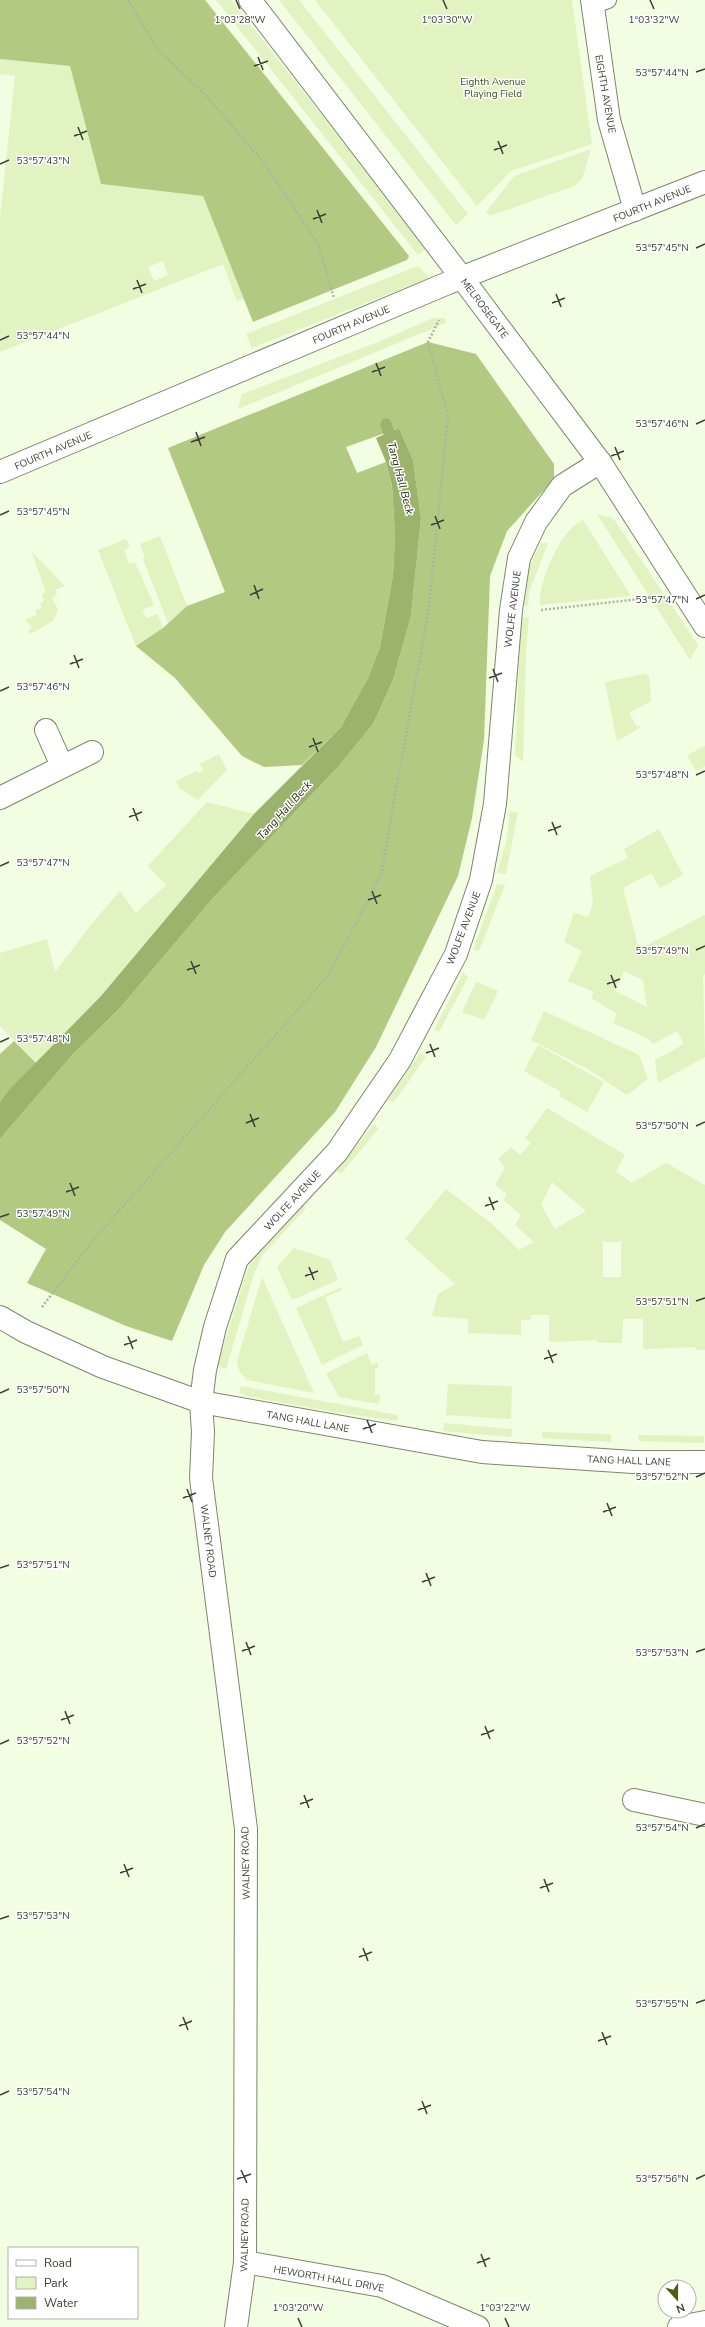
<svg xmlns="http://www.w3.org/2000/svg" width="705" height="2327" font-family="'Nunito Sans',sans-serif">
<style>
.green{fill:#e0f3c0;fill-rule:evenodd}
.forest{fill:#b1c981}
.water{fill:#9bb36c}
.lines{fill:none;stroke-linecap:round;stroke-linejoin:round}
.stream{stroke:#9bb36c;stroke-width:11}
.lane-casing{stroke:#7d866d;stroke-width:18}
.street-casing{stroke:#7d866d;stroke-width:24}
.secondary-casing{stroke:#7d866d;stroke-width:24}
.path{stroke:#acb59f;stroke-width:2.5;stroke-dasharray:2 2;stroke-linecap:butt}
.lane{stroke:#fff;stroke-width:16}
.street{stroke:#fff;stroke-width:22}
.secondary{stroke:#fff;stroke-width:22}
.ticks{fill:none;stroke:#3b3f34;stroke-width:1.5}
.labels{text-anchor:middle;stroke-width:3;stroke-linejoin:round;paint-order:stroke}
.park-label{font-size:10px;fill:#3e4d19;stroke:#fff}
.street-label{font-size:10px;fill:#3b3f34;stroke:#fff}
.water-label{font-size:11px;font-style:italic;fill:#252e0f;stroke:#fff}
.ticks-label{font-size:10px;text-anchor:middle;fill:#3b3f34;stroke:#fff;stroke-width:3;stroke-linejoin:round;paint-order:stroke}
</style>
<rect width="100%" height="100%" fill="#f2fde1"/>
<path class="green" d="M216 0H231L427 248 418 255Z
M279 0H299L468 214 456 225Z
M315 0H572L592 144 511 171 477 206Z
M0 59 70 66 101 184 203 196 244 299 237 301 223 264 0 352V218L15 76 0 74ZM163 261 168 275 154 281 148 267Z
M591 149 582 179 574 186 490 216 486 212 514 176Z
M418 266 429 278 252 348 246 334Z
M433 318H445L446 323 238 409 242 394 378 342Z
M597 514 613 518 698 645 690 660Z
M583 520 631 596 540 605C538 583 561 528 583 520Z
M160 536 187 606 168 623 143 559 145 558 140 544Z
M126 539 130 547 124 550 129 564 135 562 154 605 142 610 146 618 157 614 163 628 136 646 98 550Z
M541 543H548L529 592 528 606H522L528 569Z
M31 551 65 586 55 590 57 595 52 598 58 610 53 621 30 634 28 631 32 627 25 620 37 615 35 610 42 608 40 603 44 601 42 594 46 592Z
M529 617 526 654 523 762 515 755 521 618Z
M644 674 649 676 651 701 629 713 637 727 640 726V728L617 741 605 682Z
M705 746V766L696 771 687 755Z
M219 754 227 770 198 800 179 788 176 781 197 771 198 773 203 771 200 764Z
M207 802 254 814 101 996 36 1063 0 1026V953L47 939 55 972 94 921 120 891 136 913 166 885 148 866Z
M510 812H518L506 874 497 873 506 843Z
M659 829 683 875 660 888 651 873 623 888 639 949 705 915V974L703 975 705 1057 658 1083 655 1060 684 1044 677 1031 653 1044 647 1038 613 1023 617 1014 591 998 594 992 568 981 582 951 564 942 574 913 588 917 593 904 590 876 628 858 624 849ZM624 971 643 980 647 1007 615 991Z
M497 884 505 885 479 951 473 950Z
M463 973 468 977 439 1032 434 1030Z
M476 982 498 991 484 1020 462 1012Z
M544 1011 639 1055 648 1079 627 1095 588 1069 531 1040Z
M538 1045 604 1082 587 1112 559 1096 561 1092 524 1071Z
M420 1053 426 1057 394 1102 388 1100Z
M547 1108 625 1155 616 1172 632 1183 666 1163 705 1185V1350H696L695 1347 643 1349V1319H623L622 1343H597V1340L549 1342V1315H531V1320H521V1335L468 1333V1319L432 1316 438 1294 455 1284 405 1239 446 1189 492 1224 519 1250 534 1242 515 1225 521 1215 503 1200 507 1194 495 1185 505 1168 498 1159 511 1147 520 1155 531 1143 525 1138ZM552 1182 586 1211 555 1229 541 1205ZM603 1242H621V1277H603Z
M373 1125 379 1128 341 1174 337 1170Z
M301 1203 306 1208 262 1256 254 1274 226 1369 217 1366 247 1271 256 1252Z
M294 1248 330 1260 338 1280 292 1300 277 1267Z
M262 1277 314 1393 247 1380 239 1371 237 1361Z
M341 1287 342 1290 325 1297 343 1342 359 1336 363 1345 322 1365 296 1308Z
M367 1353 372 1365 378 1362V1368H375V1395H380L379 1404 339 1397 326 1373Z
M448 1384 512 1386 511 1419 446 1415Z
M241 1386 398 1415 397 1421 334 1412 246 1396 239 1392Z
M444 1423 512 1429 511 1437 443 1431Z
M542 1432 611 1434V1442L542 1438Z
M638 1435 704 1436V1443L639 1441Z"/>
<path class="forest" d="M0 0H205L409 256 407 260 253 322 203 196 101 184 70 66 0 59Z
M428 342 476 354 554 464V479L507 531 490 576 484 740 472 818 458 876 376 1047 335 1112 225 1232 204 1265 172 1341 126 1326 27 1283 46 1249 0 1220V1139L73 1054 120 1008 213 898 337 768 373 724 393 680 411 616 421 518 413 460 399 428 346 447 357 473 386 462 392 487 395 535 393 575 380 647 368 678 341 727 302 765 264 767 242 756 175 678 136 646 163 628 187 606 225 592 168 448Z
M14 1041 36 1063 0 1102V1054Z"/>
<path class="water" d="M399 428 413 460 421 518 411 616 393 680 373 724 337 768 213 898 120 1008 73 1054 0 1139V1102L10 1089 101 996 254 814 341 727 368 678 380 647 393 575 395 535 392 486 386 462 376 438Z"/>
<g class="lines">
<path class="stream" d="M386 424 393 446"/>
<defs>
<path id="lane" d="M592 6 608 0"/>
<path id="street" d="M592 0 609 120 635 210
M0 472 448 283 705 182
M46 730 62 766
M0 798 92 752
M634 1800 705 1815
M245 2262 382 2286 478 2327
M236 2327 245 2262 246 1829 201 1478 203 1432 201 1402 205 1370 215 1327 237 1259 337 1152 400 1060 456 954 481 880 495 804 511 610 519 558 536 522 562 486 600 462
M679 2327 705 2322"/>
<path id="secondary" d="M250 0 462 278 600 462 705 626
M0 1317 26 1332 103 1367 201 1402 482 1452 633 1462H705"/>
</defs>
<use href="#lane" class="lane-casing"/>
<use href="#street" class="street-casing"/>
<use href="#secondary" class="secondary-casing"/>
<path class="path" d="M128 0 159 51 207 97 264 163 318 244 334 298
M541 610 640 599
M42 1307 94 1239 328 976 381 875 429 606 448 416 428 342 439 320"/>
<use href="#lane" class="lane"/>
<use href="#street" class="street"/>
<use href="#secondary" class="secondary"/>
</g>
<path class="ticks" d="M236 0 240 9M443 0 447 9M650 0 654 9M258 57 263 70M254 66 268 61M696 72 705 69M78 127 83 140M74 136 87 131M498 141 503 154M494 150 507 145M0 164 9 160M317 210 322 223M313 219 326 214M696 248 705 244M137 280 142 293M133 289 146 284M556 294 561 307M552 303 565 298M0 340 9 336M376 363 381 376M372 372 385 367M696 424 705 420M196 432 201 446M191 442 205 437M615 447 620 460M611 456 624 451M0 515 9 511M435 516 440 529M431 525 444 520M254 585 259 599M250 595 263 589M696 599 705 595M74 655 79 668M70 664 83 659M493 669 498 682M489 678 502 673M0 691 9 687M313 738 318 752M309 747 322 742M696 775 705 771M133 808 138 821M129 817 142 812M552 822 557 835M548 831 561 826M0 866 9 862M372 891 377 904M368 900 381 895M696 950 705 946M191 961 196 974M187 970 200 965M611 975 616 988M607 984 620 979M0 1042 9 1038M430 1044 435 1057M426 1053 439 1048M250 1114 255 1127M246 1123 259 1118M696 1126 705 1122M70 1183 75 1196M66 1192 79 1187M489 1197 494 1210M485 1206 498 1201M0 1217 9 1214M309 1267 314 1280M305 1276 318 1271M696 1301 705 1298M128 1336 133 1349M124 1345 137 1340M548 1350 553 1363M544 1359 557 1354M0 1393 9 1389M367 1420 372 1433M363 1429 376 1424M696 1477 705 1473M187 1489 192 1502M183 1498 196 1493M607 1503 612 1516M603 1512 616 1507M0 1568 9 1565M426 1573 431 1586M422 1582 435 1577M246 1642 251 1655M242 1651 255 1646M696 1652 705 1649M65 1711 70 1724M61 1720 74 1715M485 1726 490 1739M481 1735 494 1730M0 1744 9 1740M304 1795 309 1808M300 1804 313 1799M696 1828 705 1824M124 1864 129 1877M120 1873 133 1868M544 1879 549 1892M540 1888 553 1883M0 1919 9 1916M363 1948 368 1961M359 1957 372 1952M696 2003 705 2000M183 2017 188 2030M179 2026 192 2021M602 2032 607 2045M598 2041 611 2036M0 2095 9 2091M422 2101 427 2114M418 2110 431 2105M241 2170 247 2183M237 2179 251 2174M696 2179 705 2175M481 2254 486 2267M477 2263 490 2258M298 2318 302 2327M505 2318 509 2327"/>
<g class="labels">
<g class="park-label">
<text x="493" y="85">Eighth Avenue<tspan x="493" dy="12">Playing Field</tspan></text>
</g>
<g class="street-label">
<text transform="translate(606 94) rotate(80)" y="4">EIGHTH AVENUE</text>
<text transform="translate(652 203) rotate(-22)" y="4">FOURTH AVENUE</text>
<text transform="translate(485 308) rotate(53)" y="4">MELROSEGATE</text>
<text transform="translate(351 324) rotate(-23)" y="4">FOURTH AVENUE</text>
<text transform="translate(53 450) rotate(-23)" y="4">FOURTH AVENUE</text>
<text transform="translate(512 609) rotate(-83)" y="4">WOLFE AVENUE</text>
<text transform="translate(463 928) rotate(-69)" y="4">WOLFE AVENUE</text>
<text transform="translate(292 1200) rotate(-47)" y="4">WOLFE AVENUE</text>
<text transform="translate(308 1421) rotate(10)" y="4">TANG HALL LANE</text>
<text transform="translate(629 1460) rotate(2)" y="4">TANG HALL LANE</text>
<text transform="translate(209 1541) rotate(83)" y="4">WALNEY ROAD</text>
<text transform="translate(245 1863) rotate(-91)" y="4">WALNEY ROAD</text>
<text transform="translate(244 2235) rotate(-89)" y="4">WALNEY ROAD</text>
<text transform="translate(329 2278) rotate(10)" y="4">HEWORTH HALL DRIVE</text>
</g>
<g class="water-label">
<text transform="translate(401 478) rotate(75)" y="4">Tang Hall Beck</text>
<text transform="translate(284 810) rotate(-48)" y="4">Tang Hall Beck</text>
</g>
</g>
<g class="ticks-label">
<text x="654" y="23">1°03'32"W</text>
<text x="240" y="23">1°03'28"W</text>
<text x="447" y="23">1°03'30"W</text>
<text x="662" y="76">53°57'44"N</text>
<text x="43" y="164">53°57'43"N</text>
<text x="662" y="251">53°57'45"N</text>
<text x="43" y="339">53°57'44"N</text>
<text x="662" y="427">53°57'46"N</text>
<text x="43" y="515">53°57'45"N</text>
<text x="662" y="603">53°57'47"N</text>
<text x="43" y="690">53°57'46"N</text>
<text x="662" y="778">53°57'48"N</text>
<text x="43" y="866">53°57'47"N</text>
<text x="662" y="954">53°57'49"N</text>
<text x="43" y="1042">53°57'48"N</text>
<text x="662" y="1129">53°57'50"N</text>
<text x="43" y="1217">53°57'49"N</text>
<text x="662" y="1305">53°57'51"N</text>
<text x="43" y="1393">53°57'50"N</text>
<text x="662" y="1480">53°57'52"N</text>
<text x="43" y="1568">53°57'51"N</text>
<text x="662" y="1656">53°57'53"N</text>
<text x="43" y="1744">53°57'52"N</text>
<text x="662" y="1831">53°57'54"N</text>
<text x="43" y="1919">53°57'53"N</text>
<text x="662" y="2007">53°57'55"N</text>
<text x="43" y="2095">53°57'54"N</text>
<text x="662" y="2182">53°57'56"N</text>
<text x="298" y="2311">1°03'20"W</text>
<text x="505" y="2311">1°03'22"W</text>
</g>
<rect x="8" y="2247" width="130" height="72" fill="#ffffff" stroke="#b1b2ae"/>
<rect x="16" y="2260" width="20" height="6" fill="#ffffff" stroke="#b1b2ae"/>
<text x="44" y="2267" font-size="12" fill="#3b3f34">Road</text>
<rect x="16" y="2277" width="20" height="12" fill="#e0f3c0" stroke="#b1b2ae"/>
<text x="44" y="2287" font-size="12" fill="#3b3f34">Park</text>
<rect x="16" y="2297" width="20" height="12" fill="#9bb36c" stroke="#b1b2ae"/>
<text x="44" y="2307" font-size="12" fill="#3b3f34">Water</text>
<g transform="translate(677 2299) rotate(159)"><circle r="19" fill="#ffffff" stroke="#b1b2ae"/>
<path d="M0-3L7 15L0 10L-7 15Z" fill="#4a6009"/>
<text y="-6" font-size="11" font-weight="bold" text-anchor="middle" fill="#3b3f34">N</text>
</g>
</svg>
